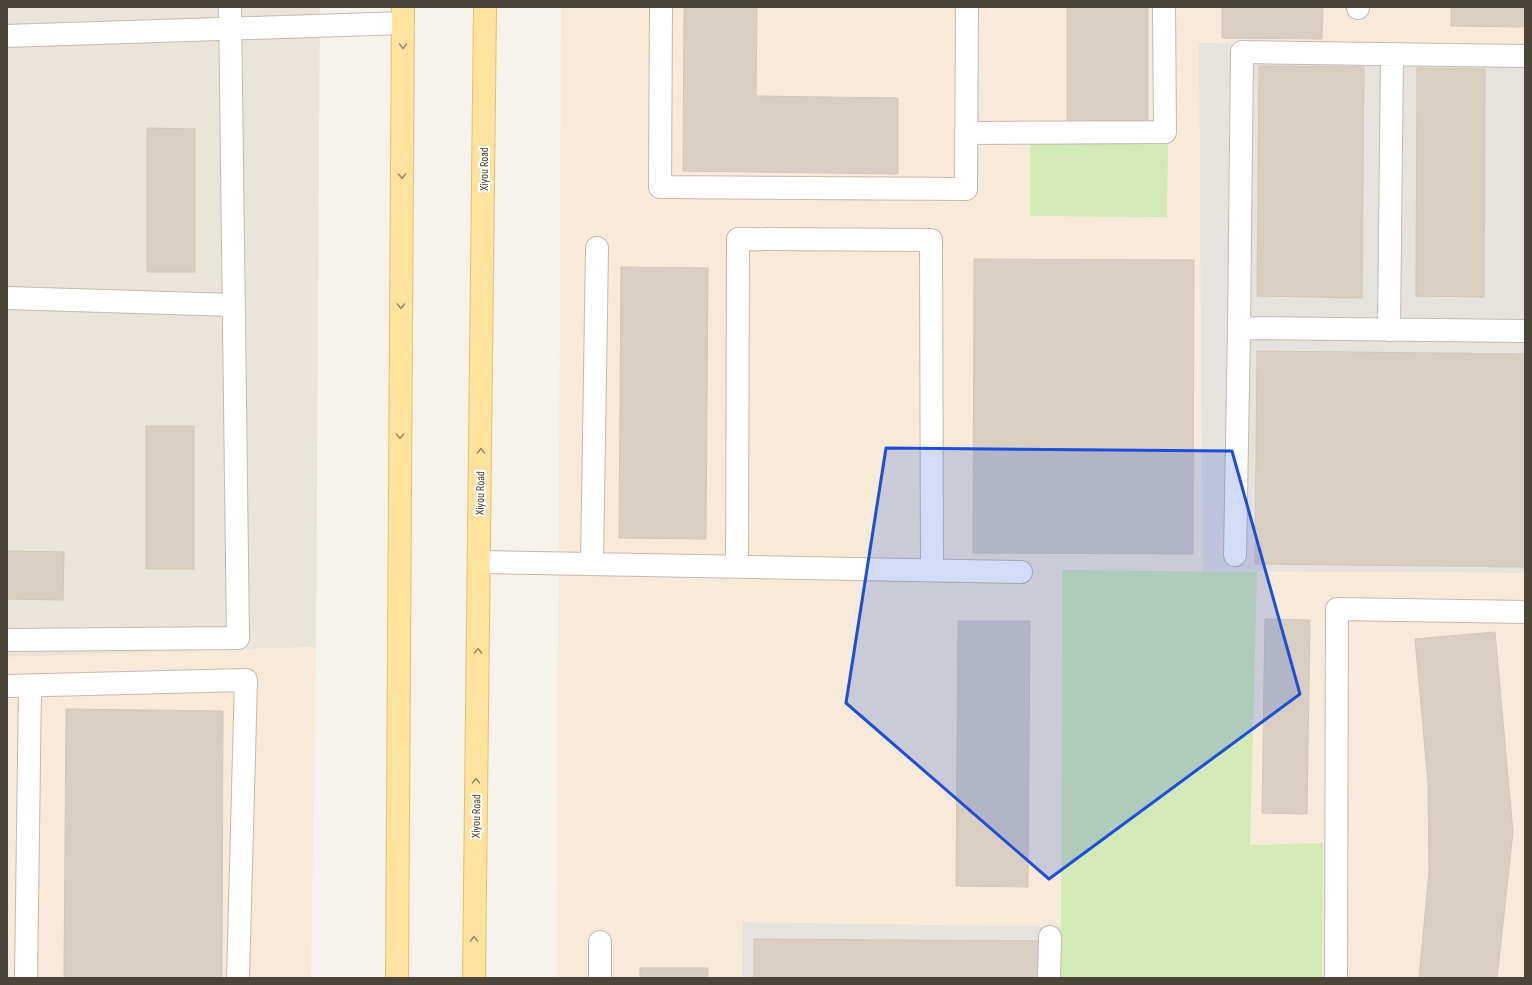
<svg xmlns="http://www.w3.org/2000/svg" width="1532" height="985" font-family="'Sofia Sans Condensed',sans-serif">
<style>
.residential{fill:#eae5da}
.commercial{fill:#f7ead8}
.industrial{fill:#e6e2dd}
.green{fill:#d2eab5}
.building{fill:#d8cfc1;stroke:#d3c7b4}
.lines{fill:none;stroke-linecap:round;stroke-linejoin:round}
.minor-casing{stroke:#c2bbae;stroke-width:24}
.major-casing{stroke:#e6c16a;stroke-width:24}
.minor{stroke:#fff;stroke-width:22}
.major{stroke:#ffe39c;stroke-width:22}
.oneway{stroke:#9c8c66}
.marked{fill:#1d4ed8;fill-opacity:0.2;stroke:#1d4ed8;stroke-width:3;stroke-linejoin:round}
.labels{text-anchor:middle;stroke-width:4;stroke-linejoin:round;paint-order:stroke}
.street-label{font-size:12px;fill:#4b4439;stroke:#fff}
</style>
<rect width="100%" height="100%" fill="#f6f3ec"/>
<path class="residential" d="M7 7H320L316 647 7 657Z"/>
<path class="commercial" d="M561 7H1525V46L1199 43 1202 571 1525 573V978H1061V927L743 922 742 978H557Z
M316 647 311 978H7V657Z"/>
<path class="industrial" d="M1199 43 1525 46V573L1202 571Z
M743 922 1061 927V978H742Z"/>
<path class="green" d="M1030 142 1168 143 1167 217 1030 216Z
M1062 570 1257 572 1250 845 1323 843 1322 978H1061Z"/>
<path class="building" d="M684 7H757L756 96 898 98V174L683 171Z
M1067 7H1148V121L1067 120Z
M1222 7H1323L1322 39 1222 38Z
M1451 7H1525V27L1451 26Z
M1259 66 1364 67 1362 298 1257 296Z
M1417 68 1485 69 1484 297 1416 296Z
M147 128 195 129V272H147Z
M974 259 1194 260 1193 554 973 553Z
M621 267 708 268 706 539 619 538Z
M1257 351 1525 354V567L1255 564Z
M146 426H194V569H146Z
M7 551 64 552 63 600 7 599Z
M1265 619 1310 620 1307 814 1262 813Z
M958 621H1030L1028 887 956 886Z
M1495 632 1513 832 1497 978H1419L1429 872 1428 783 1415 639Z
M66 709 223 711 222 978H64Z
M754 939 1040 941V978H754Z
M640 968H708V978H640Z"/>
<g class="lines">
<defs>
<path id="minor" d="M661 7 660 187 966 189 967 7
M1358 8V7
M7 36 403 23
M1525 56 1242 52 1239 328 1525 331
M966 133 1165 132 1164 7
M7 298 234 305
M1389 330 1392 54
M1235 555 1239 328
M479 562 1021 572
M592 564 597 248
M737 566 738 239 931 240 932 570
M7 640 238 638 230 7
M7 686 246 680 238 978
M600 942V978
M26 978 30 686
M1049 978 1050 937
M1336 978 1337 609 1525 612"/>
<path id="major" d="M397 978 403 7
M474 978 485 7"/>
</defs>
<use href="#minor" class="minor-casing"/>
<use href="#major" class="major-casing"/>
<use href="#minor" class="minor"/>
<use href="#major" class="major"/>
</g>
<defs><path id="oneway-chevron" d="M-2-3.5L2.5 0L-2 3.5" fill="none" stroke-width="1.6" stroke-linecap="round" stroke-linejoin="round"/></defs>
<g class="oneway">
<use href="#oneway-chevron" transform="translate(403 46) rotate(90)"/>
<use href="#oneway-chevron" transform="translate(402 176) rotate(90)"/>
<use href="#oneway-chevron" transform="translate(401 306) rotate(90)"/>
<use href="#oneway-chevron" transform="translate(400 436) rotate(90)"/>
<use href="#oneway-chevron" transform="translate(481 451) rotate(-89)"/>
<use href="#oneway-chevron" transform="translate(478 651) rotate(-89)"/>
<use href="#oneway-chevron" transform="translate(476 781) rotate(-89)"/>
<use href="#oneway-chevron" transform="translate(474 939) rotate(-90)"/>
</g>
<path class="marked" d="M886 448 1232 451 1300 694 1049 879 846 703Z"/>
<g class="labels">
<g class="street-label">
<text transform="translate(484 169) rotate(-90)" y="4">Xiyou Road</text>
<text transform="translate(480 493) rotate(-89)" y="4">Xiyou Road</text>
<text transform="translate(476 816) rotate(-89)" y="4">Xiyou Road</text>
</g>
</g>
<rect width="1532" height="985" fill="none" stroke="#4b4439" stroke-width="16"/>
</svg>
